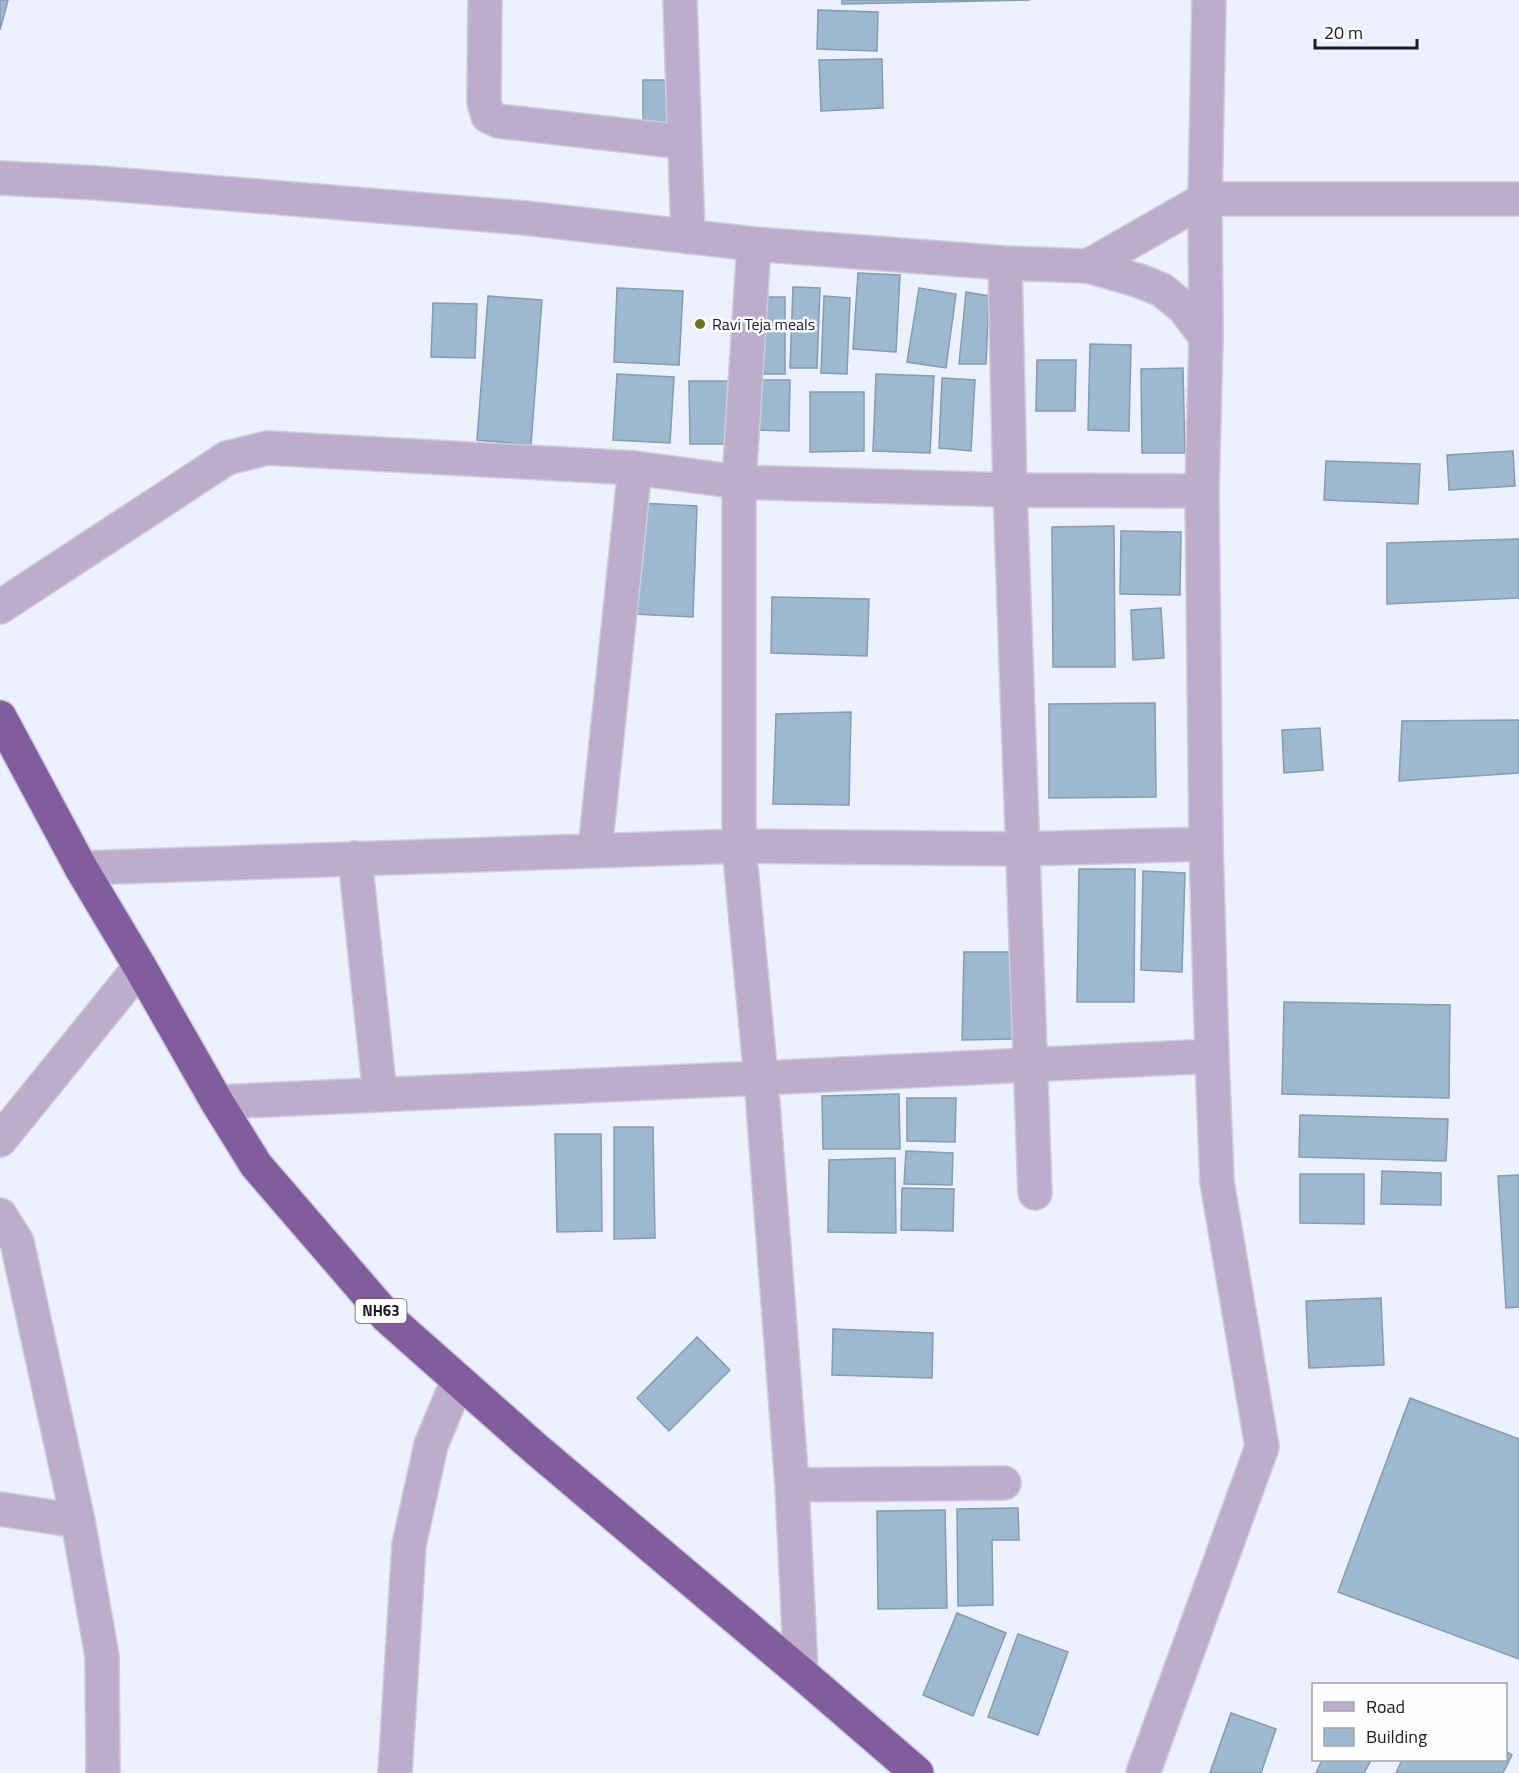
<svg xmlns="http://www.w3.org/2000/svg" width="1519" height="1773" font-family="'Titillium Web',sans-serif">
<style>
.building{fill:#9db8cf;stroke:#829cb2;stroke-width:1.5}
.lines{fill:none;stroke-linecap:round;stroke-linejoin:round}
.minor-casing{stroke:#cbcedb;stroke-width:36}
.highway-casing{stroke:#cbcedb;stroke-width:36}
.minor{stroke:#beaccc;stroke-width:33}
.highway{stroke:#835c9f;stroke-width:33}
.poi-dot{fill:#6d731c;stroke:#fefefe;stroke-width:2}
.labels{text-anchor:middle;stroke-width:5;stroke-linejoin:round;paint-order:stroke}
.shield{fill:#fefefe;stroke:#5e5e67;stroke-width:1.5}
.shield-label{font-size:15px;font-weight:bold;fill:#191a26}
.poi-label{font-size:16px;fill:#191a26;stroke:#fefefe;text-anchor:start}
</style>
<rect width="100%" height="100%" fill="#edf0fd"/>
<path class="building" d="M0 0H8L0 30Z
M842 0H1030L842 4Z
M818 10 878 12 877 51 817 49Z
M882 59 883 108 821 111 819 60Z
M643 80H679L680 130H643Z
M858 273 900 275 896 352 853 349Z
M793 287 820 288 817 368H790Z
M617 288 683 291 679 365 614 362Z
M919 288 956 294 946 368 907 362Z
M966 292 989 296 986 364H959Z
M488 296 542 300 531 445 477 440Z
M824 296 850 298 847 374 821 373Z
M762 297H785V374H764Z
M433 303 477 304 475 358 431 357Z
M1090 344 1131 345 1129 431 1088 430Z
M1037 360H1076L1075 411H1036Z
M1183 368 1185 453H1142L1141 369Z
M617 374 674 377 670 443 613 440Z
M876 374 934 376 930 453 873 451Z
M942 378 975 380 971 451 939 448Z
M756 380H790L789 431 754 430Z
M689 381H735V444H690Z
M810 392H864V451L810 452Z
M1513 451 1515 486 1449 490 1447 455Z
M1326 461 1420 464 1418 504 1324 500Z
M639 503 697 506 693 617 634 614Z
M1114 526 1115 667H1053L1052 527Z
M1121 531 1181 532 1180 595 1120 594Z
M1519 539V598L1387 604V543Z
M772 597 869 599 867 656 771 653Z
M1161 608 1164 658 1133 660 1131 610Z
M1155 703 1156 797 1049 798V704Z
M851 712 849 805 773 804 776 714Z
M1519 720V773L1399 781 1402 721Z
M1320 728 1323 770 1284 773 1282 730Z
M1079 869H1135L1134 1002H1077Z
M1143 871 1185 873 1182 972 1141 970Z
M964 952H1015V1039L962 1040Z
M1284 1002 1450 1005 1449 1098 1282 1094Z
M899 1094 900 1149H823L822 1096Z
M907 1098H956L955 1142 907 1141Z
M1300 1115 1448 1119 1446 1161 1299 1157Z
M614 1127H653L655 1238 614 1239Z
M555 1134H601L602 1231 557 1232Z
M906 1151 953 1153 952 1185 904 1184Z
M895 1158 896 1233 828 1232 829 1160Z
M1382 1171 1441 1173V1205L1381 1204Z
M1300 1174H1364V1224L1300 1223Z
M1519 1175V1307L1506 1308 1498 1176Z
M902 1188 954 1189 953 1231 901 1230Z
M1381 1298 1384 1365 1309 1368 1306 1301Z
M833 1329 933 1333 932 1378 832 1375Z
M697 1337 730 1370 669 1431 637 1398Z
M1410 1398 1519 1439V1659L1338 1592Z
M1018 1508 1019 1540H992L993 1605 958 1606 957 1509Z
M945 1510 947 1608 878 1609 877 1511Z
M957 1613 1006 1633 973 1716 923 1695Z
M1018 1634 1068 1652 1038 1735 988 1717Z
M1231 1713 1276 1729 1261 1773H1210Z
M1506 1751 1512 1755 1503 1773H1396L1402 1760H1506Z
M1322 1760H1371L1364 1773H1316Z"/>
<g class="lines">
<defs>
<path id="minor" d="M485 0 484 102 488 116 498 121 684 142
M680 0 688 237
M0 178 98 183 525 218 754 244 1005 263 1088 266 1140 281 1162 290 1184 308 1206 337
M754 244 739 482V846L761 1078 792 1485 801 1673
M1005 263 1010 490 1035 1193
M1088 266 1205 199H1519
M0 607 227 458 267 448 635 468 739 482 1010 490 1202 491
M595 850 635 468
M355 858 380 1095
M81 868 739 846 1023 849 1206 844
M217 1102 761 1078 1212 1056
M0 1140 140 967
M0 1215 17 1242 78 1521 102 1656 103 1773
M792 1485 1004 1483
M0 1509 78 1521
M395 1773 409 1545 431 1445 458 1380
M1143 1773 1262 1447 1217 1182 1212 1056 1206 844 1202 491 1206 337 1205 199 1209 0"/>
<path id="highway" d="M0 717 81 868 140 967 217 1102 256 1165 387 1317 536 1449 801 1673 917 1773"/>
</defs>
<use href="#minor" class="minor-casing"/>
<use href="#highway" class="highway-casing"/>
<use href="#minor" class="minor"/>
<use href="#highway" class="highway"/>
</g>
<circle class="poi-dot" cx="700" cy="324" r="6"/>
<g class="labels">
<rect class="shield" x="355.5" y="1299" width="51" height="24" rx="4.5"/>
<g class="shield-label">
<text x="381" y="1316">NH63</text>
</g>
<g class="poi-label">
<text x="712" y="330">Ravi Teja meals</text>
</g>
</g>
<rect x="1312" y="1683" width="195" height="78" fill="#fefefe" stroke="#a2a3a8" stroke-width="1.5"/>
<rect x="1324" y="1702" width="30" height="9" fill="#beaccc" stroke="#a2a3a8" stroke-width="1.5"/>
<text x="1366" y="1713" font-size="18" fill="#191a26">Road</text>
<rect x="1324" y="1728" width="30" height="18" fill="#9db8cf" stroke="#a2a3a8" stroke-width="1.5"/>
<text x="1366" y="1743" font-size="18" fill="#191a26">Building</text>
<path d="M1315 39v9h102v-9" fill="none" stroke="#191a26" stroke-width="3"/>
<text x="1324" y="39" font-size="18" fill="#191a26" stroke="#fefefe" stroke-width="4.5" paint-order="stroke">20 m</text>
</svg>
